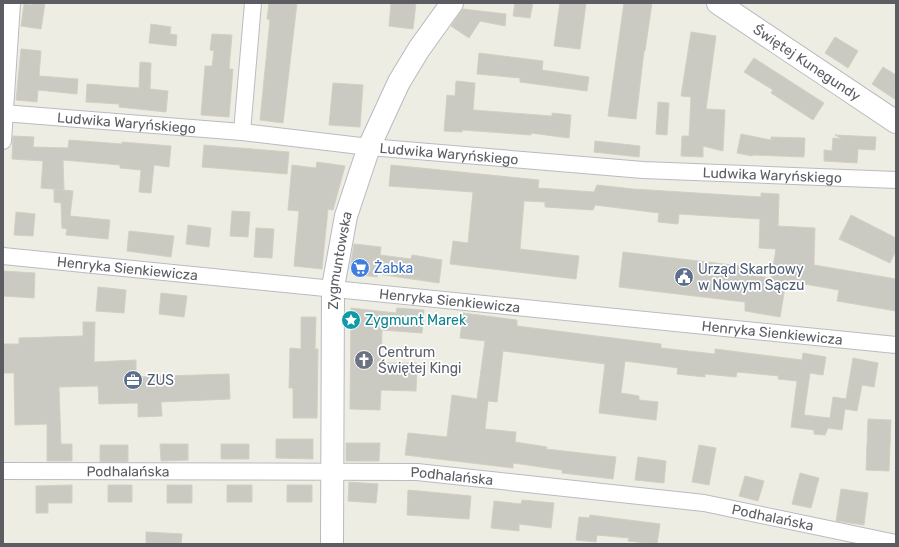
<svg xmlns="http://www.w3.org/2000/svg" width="899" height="547" font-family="Rubik,sans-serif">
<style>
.building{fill:#cacac2;stroke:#d2d0c1}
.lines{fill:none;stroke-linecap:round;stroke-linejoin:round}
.street-casing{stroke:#babbc1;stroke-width:18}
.secondary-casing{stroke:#b8bac1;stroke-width:24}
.street{stroke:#fff;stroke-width:16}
.secondary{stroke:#fff;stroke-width:22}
.labels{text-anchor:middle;stroke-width:3.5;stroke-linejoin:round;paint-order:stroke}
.street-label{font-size:14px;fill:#5b5d63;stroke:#fff}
.shop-label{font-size:14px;fill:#366cbe;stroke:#fff;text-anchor:start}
.service-label{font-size:14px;fill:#4e5e75;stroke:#fff;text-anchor:start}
.culture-label{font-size:14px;fill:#0d838f;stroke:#fff;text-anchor:start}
.worship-label{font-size:14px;fill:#5b616d;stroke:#fff;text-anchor:start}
</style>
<rect width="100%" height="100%" fill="#eeede3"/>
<path class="building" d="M33 3H45L41 29 21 26 24 4 32 5Z
M269 3H297L283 123 260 120 270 20 267 19Z
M391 3H416L413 29 389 26Z
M515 3H533L530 18 513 16Z
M560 3H586L580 49 554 46Z
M624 3H652L645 51H644L636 119 608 116Z
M463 9 506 14 505 26 480 21 469 38 451 26Z
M151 24 171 27 170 34 177 35 176 46 149 43Z
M691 32 716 36 706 109 725 110 723 151 703 146V157L681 156 682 136H689L691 97 681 96Z
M212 34 232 35 229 69H233L229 117 201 115 205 66H212L214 51 210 50Z
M835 37 858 51 848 68 825 53Z
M21 49 41 51 39 76 78 79 77 94 38 90 37 102 16 100Z
M479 53 543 61 542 70 589 77 587 91 520 82V78L477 74Z
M754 58 824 103 813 120 771 93 773 90 744 72Z
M140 62 151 63 150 89 168 91 166 112 119 107V104L86 102 87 84 139 88Z
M883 67 896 75V100L872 84Z
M456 81 475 83 473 110 552 116V113L571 115 569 138 531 133V135L462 130V132L444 131 447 95 455 96Z
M333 83 363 85 360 127 329 125Z
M658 102 669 103 667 135 656 134Z
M741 134 771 140V137L805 138 804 157 753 155 752 156 737 153Z
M835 135 876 137 875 150 858 149 857 163 824 161V150L832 151 833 138 842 139Z
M13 136 34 137 33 147 68 148 69 140 122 144V142L171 146 169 167 154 165 151 193 139 192 141 170 120 168V165L63 160 64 190 41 188 43 161 12 159Z
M595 141 640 146 639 157 594 152Z
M204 145 289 152 287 174 202 167Z
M317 162 345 166 333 210 328 209 322 269 294 266 299 211 288 210 292 165 316 168Z
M391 165 539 180 538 188 594 192 597 185 633 189 761 197V193L779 194 778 226 815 228 814 265 896 279V311L837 301 839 290 786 281 780 317 745 311V302L619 287 623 252 749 267 748 275 771 278 776 249 759 248 760 219 679 214 678 224 658 222 659 213 595 205 593 210 545 207V202L524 201 520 249 579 256 576 279 450 264 453 241 468 243 473 192 389 186Z
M54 189 73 191 70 216 110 220 108 239 66 235 67 229 62 228 61 203 54 202Z
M232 211 250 212 248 237 230 236Z
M16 212 35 214 33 236 14 235Z
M851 215 896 238V251L890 263 839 239Z
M188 225 211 228 209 247 186 244Z
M256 228 274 229 272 258 254 257Z
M129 231 174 236 171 257 127 251Z
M354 244 381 247 380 255 411 259 412 255 442 260 439 283 378 274 377 277 354 274 350 269Z
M3 271 35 273 34 298 3 296Z
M98 287 126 290 124 313 96 311Z
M161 293 187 296 184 317 159 314Z
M351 308 396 313 397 308 424 310 422 333 382 330 381 363H417L416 391 381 390 380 410 350 409Z
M463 313 517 320V326L661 344V348L715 354V349L802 360 803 353 826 357 823 375 810 373 804 415 830 418 833 397 846 399 853 358 878 363 874 387 862 385 857 411 845 409 842 430 828 428 825 435 814 434V430L791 427 797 381 778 379 779 376 737 372 736 377 705 374V377L677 374 678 368 625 361 621 393 639 396V400L658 402 656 420 599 413 605 364 503 351 497 402 488 401 485 429 516 432 515 442 547 447 546 449 616 457 613 479 562 473V470L513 463V468L405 455 408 433 447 437 452 395 477 399 485 341 460 338Z
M301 317H316L315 349H318L317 418H293V388H289L290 348 301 349Z
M83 322H95L94 362 136 360V377L229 374 230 399 161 402 162 416 138 417V403L99 404 98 386 59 387 61 444H72V461H47V424L15 425 14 373H3V344H19V338L83 336Z
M868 419 891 420 889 471 866 470Z
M276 439H313V459L276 458Z
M346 443H380L379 461H346Z
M160 444H188V460L161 461Z
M221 444H249V459H221Z
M100 445H128V462H100Z
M699 445 716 448 709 485 692 482Z
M638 457 666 461 664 483 635 480Z
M800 473 819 478 811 508 792 504Z
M745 476 764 481 758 501 739 496Z
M349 482 378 484 376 503 348 501Z
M72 485V503H48V513H36V486Z
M108 485H132V502H108Z
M167 485H192V503H167Z
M227 485H252V502H227Z
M287 485H312V502H287Z
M841 489 868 493 864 525 836 521Z
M408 490 471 496 469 519 407 515Z
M522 500 554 503 551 528 519 524V531L491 528 494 501 521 504Z
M590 515 660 524 657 544 628 541 629 538 597 535 596 542 576 540 579 517 589 518Z
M146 532 182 534 181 544 146 543Z"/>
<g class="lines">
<defs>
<g id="street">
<path id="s1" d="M3 113 242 132 369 147 643 170 896 180"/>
<path d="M242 132 253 3"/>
<path d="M3 141 12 3"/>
<path id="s2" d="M3 256 896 345"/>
<path id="s3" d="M3 471 417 472 704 503 896 543"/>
</g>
<g id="secondary">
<path id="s4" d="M718 3 896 122"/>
<path id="s5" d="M332 544 333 287 346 216 369 147 399 82 419 49 452 3"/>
</g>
</defs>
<use href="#street" class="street-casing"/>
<use href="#secondary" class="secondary-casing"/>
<use href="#street" class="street"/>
<use href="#secondary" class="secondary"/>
</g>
<defs>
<symbol id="supermarket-disc" viewBox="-11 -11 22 22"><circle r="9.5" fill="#3f7fe0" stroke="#fff"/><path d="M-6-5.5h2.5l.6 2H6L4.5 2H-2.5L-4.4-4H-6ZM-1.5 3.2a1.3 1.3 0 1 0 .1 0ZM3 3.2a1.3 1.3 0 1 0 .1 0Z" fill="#fff"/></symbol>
<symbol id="civic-disc" viewBox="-11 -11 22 22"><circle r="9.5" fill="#5c6f8a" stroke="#fff"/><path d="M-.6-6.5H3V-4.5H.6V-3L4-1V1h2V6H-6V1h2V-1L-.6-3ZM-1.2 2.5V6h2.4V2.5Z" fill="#fff"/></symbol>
<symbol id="sight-disc" viewBox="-11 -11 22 22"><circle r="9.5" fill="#0f9aa8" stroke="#fff"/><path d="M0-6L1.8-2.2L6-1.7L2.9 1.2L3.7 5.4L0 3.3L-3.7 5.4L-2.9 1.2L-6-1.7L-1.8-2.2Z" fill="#fff"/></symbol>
<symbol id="church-disc" viewBox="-11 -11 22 22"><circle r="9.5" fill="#6b7280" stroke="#fff"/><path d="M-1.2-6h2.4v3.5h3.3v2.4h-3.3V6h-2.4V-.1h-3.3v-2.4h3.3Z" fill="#fff"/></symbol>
<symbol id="office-disc" viewBox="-11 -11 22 22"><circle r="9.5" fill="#5c6f8a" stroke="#fff"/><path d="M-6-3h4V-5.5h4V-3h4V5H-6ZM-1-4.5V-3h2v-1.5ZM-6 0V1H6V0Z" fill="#fff"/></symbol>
</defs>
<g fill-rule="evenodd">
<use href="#supermarket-disc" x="349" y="257" width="22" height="22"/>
<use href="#civic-disc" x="673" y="266" width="22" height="22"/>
<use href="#sight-disc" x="340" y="309" width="22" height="22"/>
<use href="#church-disc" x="353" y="349" width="22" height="22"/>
<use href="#office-disc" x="122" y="369" width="22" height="22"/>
</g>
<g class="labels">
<g class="street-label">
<text dy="5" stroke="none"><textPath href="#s4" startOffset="107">Świętej Kunegundy</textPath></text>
<text dy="5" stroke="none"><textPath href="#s1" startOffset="124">Ludwika Waryńskiego</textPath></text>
<text dy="5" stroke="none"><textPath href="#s1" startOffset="448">Ludwika Waryńskiego</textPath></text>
<text dy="5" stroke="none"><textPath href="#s1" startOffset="772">Ludwika Waryńskiego</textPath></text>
<text dy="5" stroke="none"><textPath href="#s5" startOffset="284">Zygmuntowska</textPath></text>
<text dy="5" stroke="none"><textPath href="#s2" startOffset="125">Henryka Sienkiewicza</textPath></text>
<text dy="5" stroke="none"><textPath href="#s2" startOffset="449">Henryka Sienkiewicza</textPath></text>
<text dy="5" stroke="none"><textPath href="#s2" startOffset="773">Henryka Sienkiewicza</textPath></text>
<text dy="5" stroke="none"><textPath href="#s3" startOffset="125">Podhalańska</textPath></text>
<text dy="5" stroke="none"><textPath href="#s3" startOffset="449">Podhalańska</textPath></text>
<text dy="5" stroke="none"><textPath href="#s3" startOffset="773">Podhalańska</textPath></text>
</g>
<g class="shop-label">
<text x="374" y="273">Żabka</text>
</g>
<g class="service-label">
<text x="698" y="274">Urząd Skarbowy<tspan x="698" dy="16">w Nowym Sączu</tspan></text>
<text x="147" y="385">ZUS</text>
</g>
<g class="culture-label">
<text x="365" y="325">Zygmunt Marek</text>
</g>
<g class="worship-label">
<text x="378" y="357">Centrum<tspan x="378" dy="16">Świętej Kingi</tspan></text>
</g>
</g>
<rect width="899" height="547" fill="none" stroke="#5b5d63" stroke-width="8"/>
</svg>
